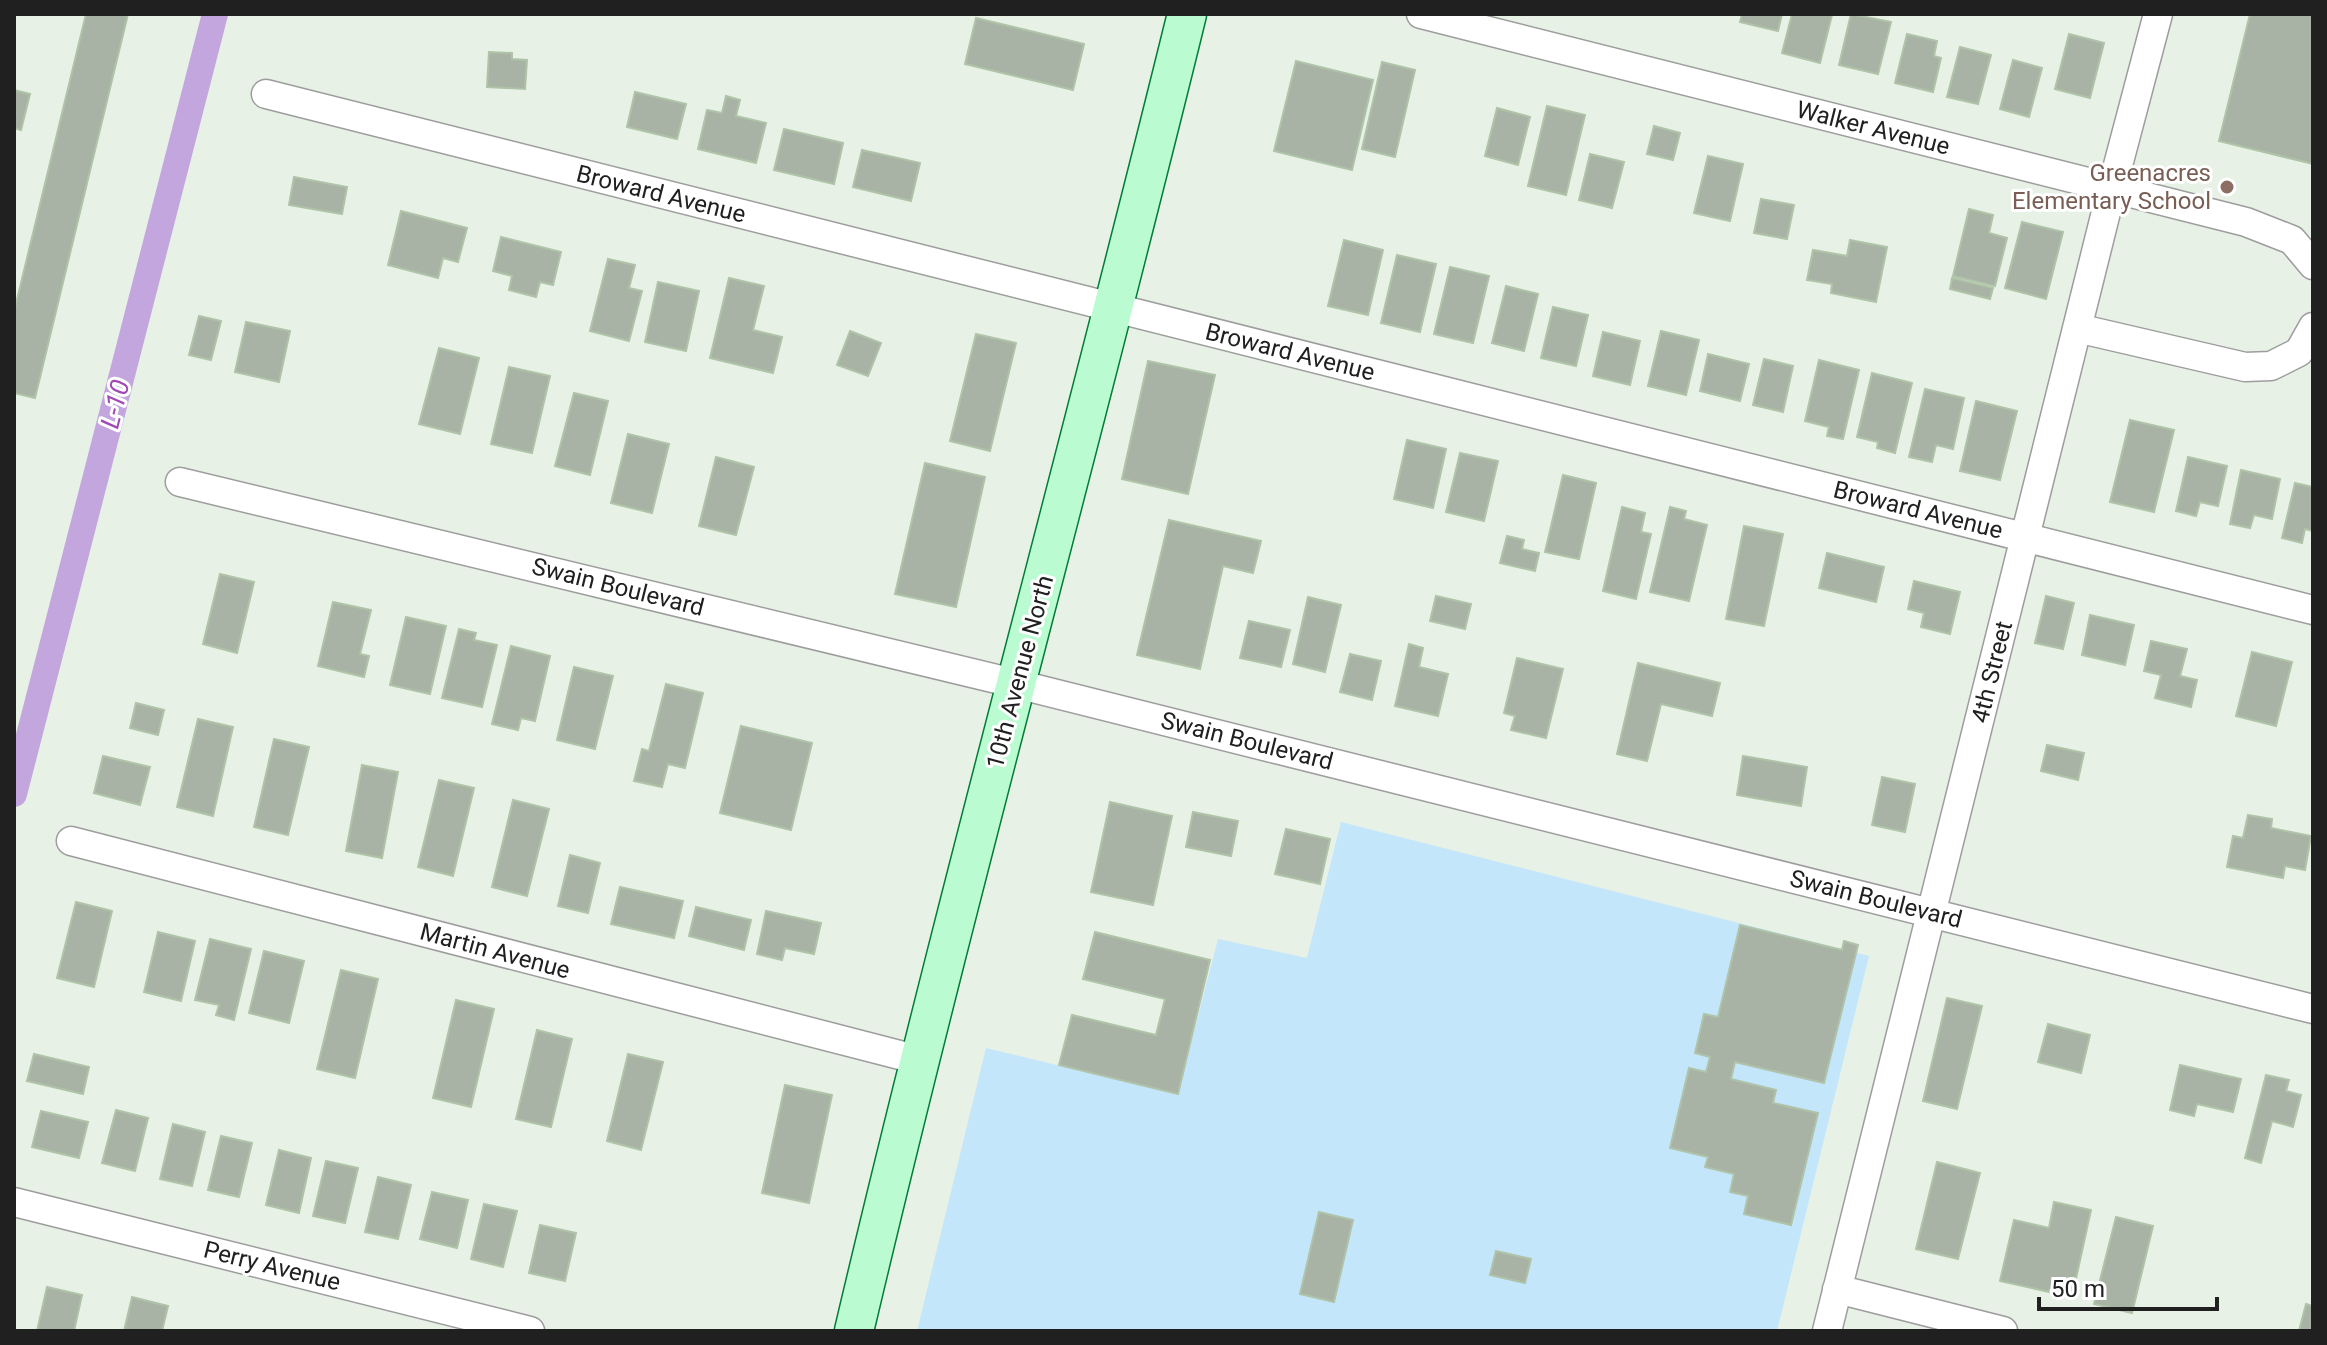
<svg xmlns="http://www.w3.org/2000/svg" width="2327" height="1345" font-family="Roboto,sans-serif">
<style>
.park{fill:#c3e6fb}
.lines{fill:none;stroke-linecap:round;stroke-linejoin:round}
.canal{stroke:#c4a6df;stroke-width:26}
.building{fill:#a9b3a5;stroke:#afc3a8;stroke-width:2}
.street-casing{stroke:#9d9d9d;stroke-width:31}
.secondary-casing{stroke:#027d35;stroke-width:41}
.street{stroke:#fff;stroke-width:28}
.secondary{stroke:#bafbd1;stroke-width:38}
.education-dot{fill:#8d6e63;stroke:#fff;stroke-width:3}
.labels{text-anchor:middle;stroke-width:6;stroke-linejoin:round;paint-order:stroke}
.street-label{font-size:24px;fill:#202020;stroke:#fff}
.education-label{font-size:24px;fill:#785e54;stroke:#fff;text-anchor:end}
.water-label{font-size:26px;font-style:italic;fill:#9f49b4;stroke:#fff}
</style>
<rect width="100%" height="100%" fill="#e7f1e6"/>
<path class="park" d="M1341 822 1869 956 1777 1331H917L986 1048 1178 1094 1218 939 1307 958Z"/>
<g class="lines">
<path class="canal" d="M14 794 215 14"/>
</g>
<path class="building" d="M86 14H128L35 398 14 393V312Z
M1742 14H1782L1778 31 1740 22Z
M1792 14 1832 15 1820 63 1782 53Z
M1851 14 1891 22 1878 74 1839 65Z
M2250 14H2313V164L2219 141Z
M976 18 1084 44 1073 90 965 64Z
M1907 34 1937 41 1934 56 1941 58 1933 92 1895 83Z
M2069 34 2104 43 2090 98 2055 89Z
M1960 47 1991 55 1978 104 1947 97Z
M489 52 512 53V59L527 60 525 89 487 87Z
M2013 60 2042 68 2029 117 2000 109Z
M1296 61 1373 80 1352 170 1274 151Z
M1382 62 1415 70 1395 157 1362 149Z
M14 90 30 94 21 130 14 128Z
M635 92 686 104 677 139 627 127Z
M726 96 740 100 736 116 766 123 756 163 698 149 707 110 722 113Z
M1547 106 1585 115 1566 195 1528 186Z
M1497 108 1530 117 1518 165 1485 156Z
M1654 126 1680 133 1673 160 1647 154Z
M784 129 843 143 834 184 774 170Z
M862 150 920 163 911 201 853 187Z
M1590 154 1624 162 1612 208 1579 200Z
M1708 156 1743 164 1730 221 1694 213Z
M294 177 347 187 342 214 289 205Z
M1761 199 1794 205 1787 239 1754 233Z
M1969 209 1993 215 1989 233 2007 238 1995 286 1953 276Z
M401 211 467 228 458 262 443 258 438 278 388 265Z
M2022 222 2063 232 2046 299 2005 288Z
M501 237 561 252 553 285 540 282 536 297 509 290 512 276 493 271Z
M1344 240 1383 250 1368 315 1328 306Z
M1850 240 1887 247 1876 302 1831 293 1832 284 1807 280 1813 250 1847 256Z
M1397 255 1436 264 1420 332 1381 323Z
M608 259 635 265 629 288 642 291 629 341 590 331Z
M1450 267 1489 276 1473 343 1434 334Z
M729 278 764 286 753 330 782 337 773 373 710 358Z
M1952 278 1993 288 1990 299 1950 289Z
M658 282 699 291 686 351 645 342Z
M1506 286 1538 294 1524 351 1492 343Z
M1553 307 1588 315 1576 366 1541 358Z
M199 316 221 321 211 360 189 355Z
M246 322 290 331 279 382 235 372Z
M850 331 881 343 868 376 837 365Z
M1661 331 1699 340 1686 395 1648 386Z
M1603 332 1640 341 1630 385 1593 376Z
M976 334 1016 343 990 451 950 441Z
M439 348 479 358 460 434 419 424Z
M1708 354 1749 364 1740 401 1700 391Z
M1764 359 1793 366 1783 412 1753 405Z
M1819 360 1859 370 1843 439 1827 436 1829 427 1805 421Z
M1148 361 1215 375 1188 494 1122 479Z
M509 367 550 376 532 453 491 444Z
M1872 373 1912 383 1895 453 1877 448 1878 442 1857 437Z
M1925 389 1964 398 1953 449 1936 445 1932 462 1909 457Z
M574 393 608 401 590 475 555 466Z
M1976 401 2017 411 2000 480 1960 471Z
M2130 420 2174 430 2154 512 2110 502Z
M628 434 669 444 652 513 611 503Z
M1407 440 1446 449 1433 508 1394 499Z
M1460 453 1498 461 1484 521 1446 512Z
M716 457 754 467 736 535 699 526Z
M2188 457 2227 466 2218 506 2200 502 2196 516 2176 511Z
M925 463 985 477 956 607 895 594Z
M2241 470 2280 479 2272 519 2254 515 2250 528 2230 524Z
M1563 475 1596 483 1579 559 1545 552Z
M2295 483 2313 487V531L2305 529 2302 543 2282 538Z
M1622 507 1645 513 1641 532 1651 534 1636 599 1603 591Z
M1670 507 1686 511 1684 519 1707 525 1689 601 1650 592Z
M1169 520 1261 541 1253 573 1223 566 1200 669 1137 655Z
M1744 526 1783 534 1764 626 1726 619Z
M1507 536 1524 540 1522 549 1539 553 1535 571 1500 563Z
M1827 553 1884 567 1876 602 1819 588Z
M220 574 254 582 237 653 203 644Z
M1914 581 1960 592 1950 634 1921 627 1924 613 1908 609Z
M1436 596 1471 604 1465 629 1430 621Z
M2046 596 2074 603 2063 649 2035 643Z
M1308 597 1341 605 1325 672 1293 664Z
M333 602 371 610 360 654 369 656 364 677 318 666Z
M2090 615 2134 625 2125 665 2082 655Z
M406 617 446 626 430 694 390 685Z
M1249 621 1290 630 1281 667 1240 658Z
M459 629 476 633 474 640 497 645 482 707 442 698Z
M2151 641 2187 649 2180 676 2197 680 2191 707 2155 698 2161 675 2144 671Z
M1409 644 1423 648 1419 667 1448 674 1438 716 1395 706Z
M511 646 550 656 535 721 521 718 518 730 492 724Z
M2252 652 2292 662 2276 726 2236 716Z
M1350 654 1381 661 1372 700 1340 692Z
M1517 658 1563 669 1546 738 1511 730 1515 716 1504 713Z
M1638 663 1720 683 1712 716 1661 704 1647 761 1617 754Z
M574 667 613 676 595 749 557 740Z
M666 684 703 693 685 768 668 764 662 787 634 781 642 749 649 751Z
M136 703 164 710 158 735 130 728Z
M198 719 233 727 213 816 177 807Z
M741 726 812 743 791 830 720 813Z
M274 739 309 747 288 835 254 827Z
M2047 745 2084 753 2078 780 2041 771Z
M103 756 150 767 140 805 94 793Z
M1743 756 1807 767 1801 806 1737 795Z
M362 765 398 772 382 858 346 851Z
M1882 777 1915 784 1905 832 1872 825Z
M439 780 474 788 453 876 418 867Z
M513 800 549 809 527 896 492 887Z
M1110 802 1172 816 1153 905 1091 892Z
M1193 812 1238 821 1231 856 1186 847Z
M2248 815 2272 819 2271 828 2311 836 2305 870 2285 866 2283 878 2227 867 2233 836 2243 838Z
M1286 829 1330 839 1320 884 1275 874Z
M570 855 600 863 588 913 558 906Z
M620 887 683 901 674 938 611 924Z
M76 902 112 911 94 987 57 978Z
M696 907 751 920 744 950 689 936Z
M766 911 821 923 814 954 785 948 782 960 757 954Z
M1740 925 1842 950 1844 941 1858 945 1824 1083 1735 1062 1731 1079 1776 1090 1773 1103 1818 1113 1791 1225 1744 1214 1748 1196 1730 1192 1734 1174 1705 1167 1708 1157 1670 1148 1689 1068 1706 1072 1710 1057 1695 1053 1704 1014 1718 1017Z
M158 932 195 941 181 1001 144 992Z
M1095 932 1210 960 1178 1094 1059 1065 1072 1015 1156 1035 1165 999 1083 979Z
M210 939 251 949 234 1020 216 1015 219 1005 195 1000Z
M264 951 304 961 289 1023 249 1013Z
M341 970 378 979 355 1078 317 1069Z
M1947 998 1982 1006 1957 1109 1923 1101Z
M456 1000 494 1009 471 1107 433 1098Z
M2048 1024 2090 1035 2081 1073 2038 1062Z
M537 1030 572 1039 551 1127 516 1119Z
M34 1054 89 1067 83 1094 27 1081Z
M628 1054 663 1062 641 1150 607 1141Z
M2180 1065 2241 1079 2233 1112 2197 1104 2194 1116 2170 1110Z
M2266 1075 2289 1080 2286 1091 2301 1095 2293 1127 2272 1121 2261 1163 2245 1158Z
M785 1085 832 1095 809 1203 762 1193Z
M116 1110 148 1118 135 1171 102 1163Z
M41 1111 88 1122 79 1158 32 1147Z
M173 1124 205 1132 192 1186 160 1179Z
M221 1136 252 1143 239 1197 208 1190Z
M279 1150 311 1158 299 1213 266 1205Z
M326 1161 358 1168 345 1223 313 1216Z
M1937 1162 1980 1173 1958 1259 1916 1249Z
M378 1177 411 1185 398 1239 365 1232Z
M432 1192 468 1200 457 1248 420 1239Z
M2054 1202 2091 1210 2072 1297 2000 1281 2014 1220 2049 1228Z
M484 1204 517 1211 503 1267 471 1259Z
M1319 1212 1353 1220 1334 1302 1300 1294Z
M2116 1217 2153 1226 2132 1313 2094 1304Z
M540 1225 576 1233 565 1281 529 1273Z
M1496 1251 1531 1259 1525 1283 1490 1275Z
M47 1287 82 1295 74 1331H37Z
M132 1297 168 1306 162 1331H124Z
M2306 1304 2313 1306V1331H2299Z"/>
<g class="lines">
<defs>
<path id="street" d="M1421 14 2246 222 2292 240 2313 265
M266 94 2313 610
M2077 328 2245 367 2271 366 2299 352 2313 327
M180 482 1017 684 2313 1009
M71 841 919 1060
M14 1202 530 1331
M1837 1289 2003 1331
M1827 1331 2112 188 2158 14"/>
<path id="secondary" d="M854 1331C958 890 1079 454 1187 14"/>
</defs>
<use href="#street" class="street-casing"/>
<use href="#secondary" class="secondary-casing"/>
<use href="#street" class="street"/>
<use href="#secondary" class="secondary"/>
</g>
<circle class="education-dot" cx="2227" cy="187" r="8"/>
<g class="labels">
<g class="street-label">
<text transform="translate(1873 128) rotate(14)" y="8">Walker Avenue</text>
<text transform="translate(661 194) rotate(14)" y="8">Broward Avenue</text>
<text transform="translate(1290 352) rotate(14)" y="8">Broward Avenue</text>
<text transform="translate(1918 510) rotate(14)" y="8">Broward Avenue</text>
<text transform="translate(618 587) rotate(14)" y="8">Swain Boulevard</text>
<text transform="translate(1020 672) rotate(-75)" y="8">10th Avenue North</text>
<text transform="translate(1992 672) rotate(-76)" y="8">4th Street</text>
<text transform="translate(1247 741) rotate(14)" y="8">Swain Boulevard</text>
<text transform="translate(1876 899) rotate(14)" y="8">Swain Boulevard</text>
<text transform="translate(495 951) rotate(15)" y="8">Martin Avenue</text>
<text transform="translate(272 1266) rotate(14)" y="8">Perry Avenue</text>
</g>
<g class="education-label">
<text x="2211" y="181">Greenacres<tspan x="2211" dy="28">Elementary School</tspan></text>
</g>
<g class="water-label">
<text transform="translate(115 404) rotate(-76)" y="9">L-10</text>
</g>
</g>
<rect width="2327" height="1345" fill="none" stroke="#202020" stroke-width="32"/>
<path d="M2039 1297v12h178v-12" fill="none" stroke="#202020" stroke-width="4"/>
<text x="2051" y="1297" font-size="24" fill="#202020" stroke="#ffffff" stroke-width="6" paint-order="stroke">50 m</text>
</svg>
